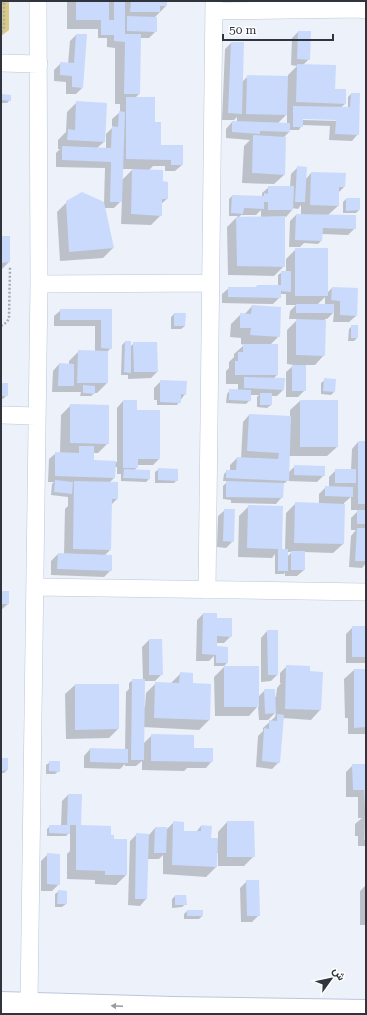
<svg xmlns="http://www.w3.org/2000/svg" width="367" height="1015" font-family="'Roboto Serif',Vazirmatn,serif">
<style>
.green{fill:#d9c983}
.shadow{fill:#0003;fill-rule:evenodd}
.building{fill:#c9dafc}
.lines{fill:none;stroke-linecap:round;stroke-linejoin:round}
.minor-casing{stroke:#bbc6dc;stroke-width:18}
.secondary-casing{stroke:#bbc6dc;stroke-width:24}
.path{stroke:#a7abb4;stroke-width:2.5;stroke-dasharray:2 2;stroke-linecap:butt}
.minor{stroke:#fff;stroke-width:17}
.secondary{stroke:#fff;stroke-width:22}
.oneway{fill:#989a9e}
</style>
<rect width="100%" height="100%" fill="#ecf1fa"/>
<path class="green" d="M1 1H9V30L1 36Z"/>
<path class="shadow" d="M55 1H166V6L154 18 156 31 149 38H140L139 94 135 98 154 122 160 146 182 165 175 171H165V166H153L149 170 162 182 167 199 161 204V215L151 225 121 224 122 200 114 208H104L113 248 103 258 60 261 57 212 67 202 82 193 104 203 105 168 56 167V153L60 149H58V140L66 132 67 112 77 102 104 142 97 148 106 149V134L112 128V119L120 112V104H115V48L107 47V38H98V29H67V2ZM122 169H133L121 181Z
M298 32 309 59 303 65 334 89 345 104 340 108H348V97L351 94 358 134 352 141 329 140 330 126 302 125 299 130H289V132L283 138 284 175 274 184 242 183 244 146 250 140 226 138V129L232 122H237V117L234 120H222L225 49 231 43 242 82 248 76 288 77V75L297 66 291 65 292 38ZM287 114V124H277ZM302 118 341 119V121L302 120Z
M76 35 82 88 76 94H66V82L54 81V70L61 63 68 64 70 41Z
M1 95 10 100 7 103H1Z
M298 167 306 179 311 173 344 187 338 193V206L328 215 355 228 348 235 322 234 321 241 318 244 304 243 300 247H289L290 221 296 215H301V205L298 209 292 208V210L286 217 284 216V266L274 276 228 275 227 227 238 216H229V199L232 196 262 197V193L269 187H290L291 174ZM261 210V217L238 218 241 215H256Z
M346 199H359V210L356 213H343V202Z
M1 237 9 262 1 270Z
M296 249 327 293 332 288 356 316 349 322H333L334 312 327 319H325L324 355 315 365H305V390L298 397H286V372L294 365 287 364V330L298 319H289L290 311 296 305H286V294H280V297L273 304 222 303V294L229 288H255L257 286H278V275L282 272H286V259ZM325 297V305H317Z
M252 306 279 336 270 345H277V375L273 379 283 390 277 396H271V405L267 408 257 407V397L259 395H250V400L246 404 226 403 227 394 230 390 238 391V384H226V371L229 368V362L234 357V354L244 345 241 344V338L230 337 231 324 241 314 244 315Z
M61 310H111V348L107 352V383L97 393H95L91 396H80L81 392H52L53 371 59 364 69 365V361L79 351H95V326H54V316Z
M174 314 185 326 181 329H171V317Z
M352 326 357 338 354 341H348L349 329Z
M125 342 130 347 134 343 157 372 151 378 128 379V375H121L122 345Z
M325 380 334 392 331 395 321 394V383Z
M161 381 185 394 177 405H157V400H154V388Z
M1 384 7 395 3 399 1 398Z
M123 401 136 411 159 459 153 465H137V467L134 471 149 479 146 482 121 481V474H117V467H115L114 478 109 483 117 499 111 505 110 550 104 556 111 570 104 577 51 575V561L58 554 64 555 65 509 68 506V497L51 495 52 484 54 482H48L49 459 56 453H60L61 415 71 405 108 443 98 453H93V461L117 462V408Z
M300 401H337V447L327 456H289L288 473 295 466 324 475 317 482 287 481 285 483H282V497L276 504 231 503V500L223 499V486L228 481H223L224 474 227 471H230V465L237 458 241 459 243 422 249 415 290 417V410Z
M358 442H366V563L362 568 349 567 351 536 356 530H351V518L359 510H351V497L344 503 343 544 333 553 304 552V570L297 576H285V572L284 574H275V554L272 558 238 557 239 516 249 506 280 550H285L286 513 296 503 319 504V494L326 487H329V477L336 470H351L352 449ZM287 552H292L287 557Z
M159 469 177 480 174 483H155V472Z
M225 510 233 541 226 548 217 547 218 516Z
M1 592 8 604 1 610Z
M203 614 216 619 231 636 224 643H216L215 649 227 663 224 666H214V656L209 661H196L197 620Z
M353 627H366V663H346V634Z
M267 631 277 675 271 681 261 682V638Z
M149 640 162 674 155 681H144V707H145L146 693 156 683 170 684 180 674 192 684 210 685 209 720 199 730 143 727V744L152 735 193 749 212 761 206 768H187L184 771 142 770V761L136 766H125V764L120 769 84 768V756L90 749 125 750 126 692 129 689V683L133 680H143L142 647Z
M287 666 309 672 320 710 311 720 283 718 279 762 272 769 256 767 258 736 263 731V728L275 717 276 712 268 720H259L258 706 249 716H215L214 677 224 667 258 697 265 690 276 697 277 688 281 683H280V673Z
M354 670H366V734H348V718H345L344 679Z
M75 685 118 729 109 738 66 739 65 694Z
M1 759 7 770 4 773H1Z
M50 762 59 771 55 774H46V765Z
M353 765H366V846H358V836H355V824L362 818H358V797H346V772Z
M68 795 80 826 110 834 126 875 116 885 95 884V880L67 879V854L70 851V832L66 836H47V829L50 826H61L62 801Z
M174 822 183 831 196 832 201 826 210 839H218V832L227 822 254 856 244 866H218V853H216V867L206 877 163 874V855L159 859H147L146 899 140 906 128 905 130 841 137 834 149 835 155 828 166 830Z
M48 854 59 884 52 891H41V861Z
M247 881 259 915 252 922H241L240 888Z
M366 885V925H360V891Z
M59 891 66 904 62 907H55V894Z
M175 896 186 904 182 907 172 908V899Z
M187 911H202V916L199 919H184V914Z"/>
<path class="building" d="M76 1H109V20H114V1H125V34H141L140 94H124L125 42 114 41V35H101V20H76Z
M131 1H167V6H160V12H130Z
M127 16 157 17V32L127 31Z
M298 31H311L310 60 297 59Z
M76 34H87L83 88 72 87V76L60 75V62L74 63Z
M231 42H244L242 114 228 113Z
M297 64 336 65 335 89H346V104L296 102Z
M247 75 288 76 287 115 246 114Z
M351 93H360L359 135 335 134 336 120 303 119V127H293V106L350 107Z
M1 94 11 95V101L1 100Z
M126 97H155V122H161V145H183V165H171V160L126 159Z
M76 101 107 103 105 142 67 140 68 129 75 130Z
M119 111 125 112 122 202H110L111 162 62 160V146L111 148 112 126 118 127Z
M232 121 290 123V132L260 131V134L232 132Z
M253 135 286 137 285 175 252 173Z
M297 166 307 167 305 202H295Z
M132 169 163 170V181L168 182V199H162V216L131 214Z
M311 172 346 173 345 187H339V206L310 205Z
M268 186H294L293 210H268V202H264V209L244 208 243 214 231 213 232 195 264 196V193L268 194Z
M82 192 104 202 114 248 69 252 66 201Z
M346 198H360V210L346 211Z
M296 214 356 215V229L323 228 322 241 295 240Z
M285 216V267L237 266 236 217Z
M1 236H10V262L1 263Z
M295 248H328V296H295Z
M281 271H291V292L281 291V298L228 297V287H257V285H281Z
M332 287 358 288 357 316 340 315V301L331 300Z
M296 304H334V313H296Z
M252 305 281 307 280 337 250 335 251 328H240V313L251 314Z
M60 309H112V349L101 348V320H60Z
M174 313H186L185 326H174Z
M296 319 326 320 325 356 296 355Z
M351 325H358V338H351Z
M125 341H131V373L124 372Z
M133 342H157L158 372H134Z
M243 344H278V375H235V361H238V352H243Z
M78 350 108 351V383H77Z
M59 363 74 364V386H58Z
M292 365H306V391H292Z
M244 377 285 378 284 390 244 388Z
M324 378 336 379 335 392 323 391Z
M160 380 187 381 186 395 181 394V403L160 402Z
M1 383H8V396H1Z
M83 385 95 386V394L83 393Z
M229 389 251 390V401L229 400Z
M260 393H272V405H260Z
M123 400H137V410H160V459H138V468H123Z
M300 400H338V447H300Z
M70 404 109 405V444L70 443Z
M249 414 291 416 289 481 226 478V470H236L237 457 278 459 279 453 247 451Z
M358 441H366V504H358Z
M79 446H94V460L116 461 115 478 55 476V452L79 453Z
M294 465 325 466V476L294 475Z
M158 468 178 469V481L158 480Z
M124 469 150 470V479L123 478Z
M335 469H356V483H335Z
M55 480 73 482 72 494 54 492Z
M74 481 118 482V499H112L111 550 73 549Z
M226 481 284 483 283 498 226 497Z
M325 486 353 487V497L325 496Z
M295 502 345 504 344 544 294 543Z
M248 505 283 506 282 549H288V571H278V549L247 548Z
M224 509H235L234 542 223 541Z
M357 510H366V524H357Z
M357 528H366V561H355Z
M291 551H305V570H291Z
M58 553 112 555V571L57 569Z
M1 591H9V604H1Z
M203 613H217V618H232V637L217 636V646L228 647V663H216V655L202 654Z
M352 626H366V657H352Z
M267 630H278V675H268Z
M149 639H162L163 675H149Z
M286 665 310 666V671L323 672 321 710 285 709Z
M224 666H259V707H224Z
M354 669H366V727L354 728Z
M180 672 193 673V683L211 684 210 720 154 718 155 682 179 683Z
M132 679H145L144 760H131Z
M75 684H119V729L75 730Z
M264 689H275L276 713 265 714Z
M277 714 284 715 280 763 262 761 264 728 269 729V720L277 721Z
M151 734 194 735V748H213V762L151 761Z
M90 748 128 749V763L90 762Z
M1 758H8V770L1 771Z
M49 761H60V772L49 771Z
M352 764H366V810H365L364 790H353Z
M68 794H82L81 825 111 826V835H114V839H127V875H105V871L76 870V825H70V834L49 833V825H67Z
M365 814H366V840H364Z
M173 821 184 822V831H201V825L212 826 211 838H218L217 867 172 865Z
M227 821H254L255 857H227Z
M155 827H167L166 853H154Z
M136 833 149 834 147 899H135Z
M47 853 60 854V885L47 884Z
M246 880H259L260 916H247Z
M58 890 67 891V904H57Z
M175 895H186L187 905H175Z
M187 910H203V916H187Z"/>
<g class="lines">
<defs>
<path id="minor" d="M214 11 358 9 366 10
M1 63 39 64
M39 284 211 283
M1 415 37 416
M35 587 366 592
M207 590 214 1
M29 1004 39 284 38 1"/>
<path id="secondary" d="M1 1003 173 1008 366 1011"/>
</defs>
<use href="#minor" class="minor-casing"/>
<use href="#secondary" class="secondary-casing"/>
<path class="path" d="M1 32 4 27V1
M1 326 7 322 9 318 10 267"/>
<use href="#minor" class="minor"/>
<use href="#secondary" class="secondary"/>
</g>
<defs><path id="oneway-solid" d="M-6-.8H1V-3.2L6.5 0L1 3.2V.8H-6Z"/></defs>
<use class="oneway" href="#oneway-solid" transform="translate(117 1006) rotate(-178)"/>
<rect width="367" height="1015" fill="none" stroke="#30343d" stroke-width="4"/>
<g transform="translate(331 979) rotate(57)" stroke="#fefefe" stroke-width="3" paint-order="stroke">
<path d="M0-3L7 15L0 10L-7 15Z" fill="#30343d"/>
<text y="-6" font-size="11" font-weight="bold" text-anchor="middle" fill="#30343d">ش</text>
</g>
<path d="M223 34v6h110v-6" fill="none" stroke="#30343d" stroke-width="2"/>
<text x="229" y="34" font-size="12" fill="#30343d" stroke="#fefefe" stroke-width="3" paint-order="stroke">50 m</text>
</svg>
